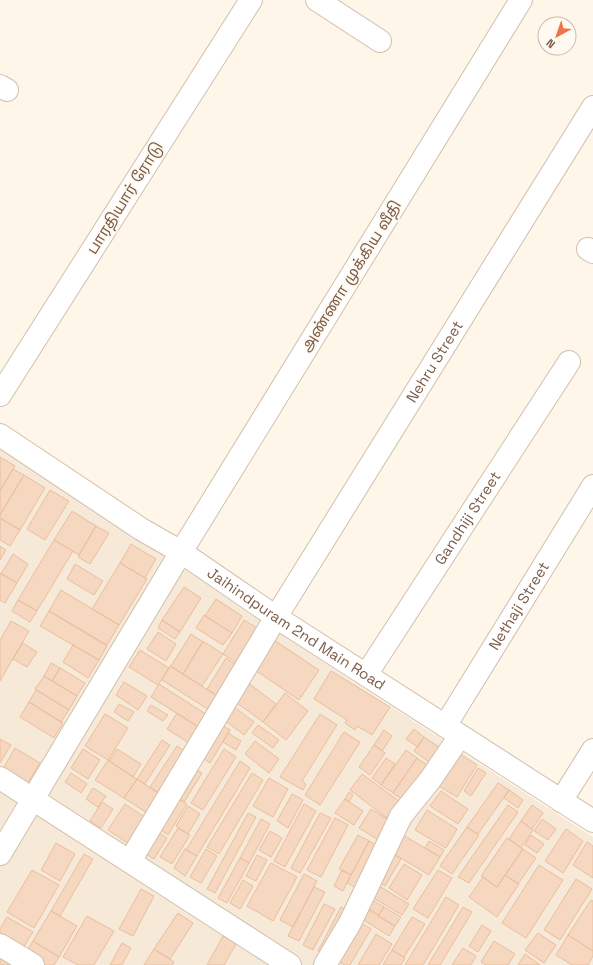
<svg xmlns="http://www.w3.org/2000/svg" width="593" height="965" font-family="'Space Grotesk','Noto Sans Tamil',sans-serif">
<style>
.residential{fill:#f6e9d7}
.building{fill:#f6d7bf;stroke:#eabe9e}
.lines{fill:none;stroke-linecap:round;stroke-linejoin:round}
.minor-casing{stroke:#d2bfad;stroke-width:24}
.minor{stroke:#fff;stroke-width:22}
.labels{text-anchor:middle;stroke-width:3.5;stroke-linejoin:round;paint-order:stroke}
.street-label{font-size:15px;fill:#7c5d4a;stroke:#fffaf1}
</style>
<rect width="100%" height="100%" fill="#fef7e9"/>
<path class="residential" d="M0 447 376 697 593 837V965H26L0 948Z"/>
<path class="building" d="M0 457 15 466 0 491Z
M13 469 24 475 0 515V491Z
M24 475 45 488 20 530 0 518V515Z
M50 490 69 501 45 540 27 529Z
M72 511 96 526 79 555 54 540Z
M0 518 20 530 10 546 0 540Z
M96 526 109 533 90 564 78 557Z
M54 540 73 551 37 611 18 600Z
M131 544 156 559 145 578 120 563Z
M0 546 6 550 0 560Z
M13 554 28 564 17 583 1 574Z
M120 563 147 579 119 625 92 609Z
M75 564 103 581 94 595 67 579Z
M0 573 17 583 5 603 0 600Z
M184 587 201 598 180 632 162 620Z
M61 590 119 625 107 645 49 611Z
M216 599 242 616 232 633 205 616Z
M18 600 37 611 30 622 12 611Z
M49 611 107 646 99 660 40 626Z
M204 615 232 633 223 645 196 628Z
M162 620 180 632 175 639 158 628Z
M244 620 264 632 242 666 223 654Z
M11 621 29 631 0 681V640Z
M158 632 176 644 166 661 147 649Z
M191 634 203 642 183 674 171 666Z
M271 638 319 670 299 700 252 668Z
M203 641 223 654 202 686 183 674Z
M23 643 37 652 27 667 13 659Z
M73 645 99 660 88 678 63 662Z
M140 650 169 668 158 685 129 667Z
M226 658 242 669 222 699 207 689Z
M51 663 60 668 52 681 44 676Z
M170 666 222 699 214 713 162 680Z
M60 668 85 683 77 696 52 681Z
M331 671 390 707 372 735 357 726 355 730 345 723 347 720 314 699Z
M44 676 77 696 69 710 35 689Z
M124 682 147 696 138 710 116 695Z
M247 682 276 704 263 722 233 700Z
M159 684 212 718 203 730 151 697Z
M36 690 69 710 61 722 29 702Z
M285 693 308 711 286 740 263 722Z
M29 702 63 723 54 738 20 717Z
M119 704 134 712 128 721 114 712Z
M151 705 168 715 163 721 147 711Z
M233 706 254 722 244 735 223 719Z
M177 713 203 730 194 746 167 729Z
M105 714 128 728 108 760 85 746Z
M320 714 337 725 302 781 306 784 303 790 280 777Z
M217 722 230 730 210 763 197 754Z
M258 725 279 740 273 748 252 733Z
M414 729 424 737 418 747 406 739Z
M384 730 392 736 382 751 374 745Z
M344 732 360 742 320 805 305 795Z
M228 733 241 741 236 750 223 742Z
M424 737 442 749 432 764 414 751Z
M0 739 11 745 0 763Z
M162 740 170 745 145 784 137 779Z
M255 741 279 759 269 773 245 754Z
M374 745 385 753 370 775 359 767Z
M177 746 191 755 164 797 150 787Z
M15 748 40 763 24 789 0 774Z
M83 749 100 760 88 779 71 768Z
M117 749 141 764 133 777 109 761Z
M224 749 236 757 203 810 191 803Z
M406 750 417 758 393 793 381 785Z
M460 754 477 765 457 797 439 786Z
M386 758 395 764 381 785 372 778Z
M417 758 430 767 406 802 393 793Z
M108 760 137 779 124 798 95 780Z
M240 761 250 768 197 856 186 850Z
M191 767 202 773 184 802 173 795Z
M478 768 486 773 471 796 464 791Z
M71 773 87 784 81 793 65 782Z
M252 773 263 780 219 854 207 847Z
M362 774 403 804 391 821 350 790Z
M269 778 288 789 273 817 253 806Z
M137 779 164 797 152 816 124 798Z
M498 783 509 790 478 834 467 827Z
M93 788 106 796 98 807 86 799Z
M509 790 523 800 518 808 504 798Z
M441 791 468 809 458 824 430 806Z
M349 792 353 795 349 802 345 799Z
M292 794 303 800 288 828 277 821Z
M173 795 187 804 168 835 155 826Z
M345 799 363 811 354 825 335 813Z
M102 802 113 809 101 828 90 821Z
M125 804 149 820 132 846 108 830Z
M304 804 316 811 285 867 274 861Z
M508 805 518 812 469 883 458 877Z
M532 805 543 813 532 829 521 821Z
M188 806 200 814 188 834 176 826Z
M371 809 392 822 380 841 359 828Z
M427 810 457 829 446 848 415 830Z
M248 813 256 817 215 893 207 889Z
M320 813 331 818 300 873 291 868Z
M335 818 348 825 321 877 307 870Z
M261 819 270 824 249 863 240 858Z
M542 819 556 829 548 840 534 831Z
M521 821 533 830 521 848 509 839Z
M467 827 479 835 452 874 440 866Z
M178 828 190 835 172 864 160 857Z
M566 829 583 841 563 873 545 861Z
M154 830 167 838 154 859 141 851Z
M270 831 282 838 271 857 259 850Z
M400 833 440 857 429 875 389 851Z
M358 835 369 841 351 875 339 869Z
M531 835 544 844 537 853 525 845Z
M507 838 523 849 497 887 481 876Z
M369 841 380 847 358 889 347 883Z
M429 841 444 850 440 857 425 848Z
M587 842 593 846V878L573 865Z
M56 843 75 854 60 881 41 870Z
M185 849 197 856 185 876 174 868Z
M206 849 217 856 201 883 190 877Z
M523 849 536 858 518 884 505 875Z
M389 851 401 859 385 886 373 878Z
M84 854 93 859 60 916 51 911Z
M257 855 267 860 256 881 246 876Z
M240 858 249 863 227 903 218 898Z
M271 863 297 877 273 921 247 906Z
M404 864 422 875 407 900 389 888Z
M539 865 563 880 526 938 502 923Z
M32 870 59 885 34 928 7 912Z
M342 870 351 875 343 891 334 886Z
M438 870 452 878 428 918 413 909Z
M304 874 317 881 293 927 280 920Z
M505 875 519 884 497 917 469 897 483 877 497 887Z
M576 879 592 889 560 940 544 930Z
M243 880 253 886 240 909 230 903Z
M374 883 409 904 402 915 367 894Z
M314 887 325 892 299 941 288 936Z
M141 889 154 896 133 936 119 929Z
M367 897 384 907 379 915 363 905Z
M446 897 459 905 423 965H405Z
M591 900 593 901V951L568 935Z
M324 904 335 909 313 950 303 945Z
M341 907 350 912 327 955 318 951Z
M384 907 401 917 395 926 378 916Z
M463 907 472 912 440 965H428Z
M365 908 395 926 389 936 359 917Z
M51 911 77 926 59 957 33 941Z
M178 913 193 923 170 959 154 949Z
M87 916 114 931 94 965H78L63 957Z
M7 917 33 932 21 951 0 938V929Z
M412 917 425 924 404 957 392 950Z
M357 920 371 929 350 965H345L334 959Z
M482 925 491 931 478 952 469 946Z
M538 933 556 945 544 963 525 950Z
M376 934 392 944 379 965H358Z
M568 935 593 951V956L588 965H572L556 955Z
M223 936 236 944 224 965H207Z
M33 941 59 957 54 965H37L24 957Z
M494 941 515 954 508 965H486L481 962Z
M122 943 131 948 122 965H110Z
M463 948 476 956 471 965H452Z
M154 949 174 962 172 965H144Z
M392 950 405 958 401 965H383Z
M0 953 21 965H0Z
M525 954 540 965H518Z"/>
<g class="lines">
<defs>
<g id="minor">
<path d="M317 0 380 41"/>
<path d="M0 86 7 90"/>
<path d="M588 249 593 252"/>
<path d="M0 395 251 0"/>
<path id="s1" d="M0 435 141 529 181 552 276 617 593 821"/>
<path id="s2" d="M366 675 569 362"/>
<path id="s3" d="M445 726 593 486"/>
<path d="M0 778 290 965"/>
<path d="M561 801 593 750"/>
<path d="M0 854 181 552 521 0"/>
<path id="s4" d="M130 861 276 617 593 107"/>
<path d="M0 945 33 965"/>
<path d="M325 965 350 923 401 816 430 780 460 736"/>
</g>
</defs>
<use href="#minor" class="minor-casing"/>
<use href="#minor" class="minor"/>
</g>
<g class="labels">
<g class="street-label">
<text transform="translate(125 198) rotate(-58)" y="5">பாரதியார் ரோடு</text>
<text transform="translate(351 276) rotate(-58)" y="5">அண்ணா முக்கிய வீதி</text>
<text dy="5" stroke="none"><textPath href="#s4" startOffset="585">Nehru Street</textPath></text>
<text dy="5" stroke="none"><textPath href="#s2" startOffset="187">Gandhiji Street</textPath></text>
<text dy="5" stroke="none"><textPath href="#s3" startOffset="141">Nethaji Street</textPath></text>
<text dy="5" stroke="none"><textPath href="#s1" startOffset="354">Jaihindpuram 2nd Main Road</textPath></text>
</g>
</g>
<g transform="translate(557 36) rotate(220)"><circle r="19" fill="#fffaf1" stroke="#cbbbae"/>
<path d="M0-3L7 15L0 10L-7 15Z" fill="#f07347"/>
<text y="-6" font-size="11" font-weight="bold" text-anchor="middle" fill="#7c5d4a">N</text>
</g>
</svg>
